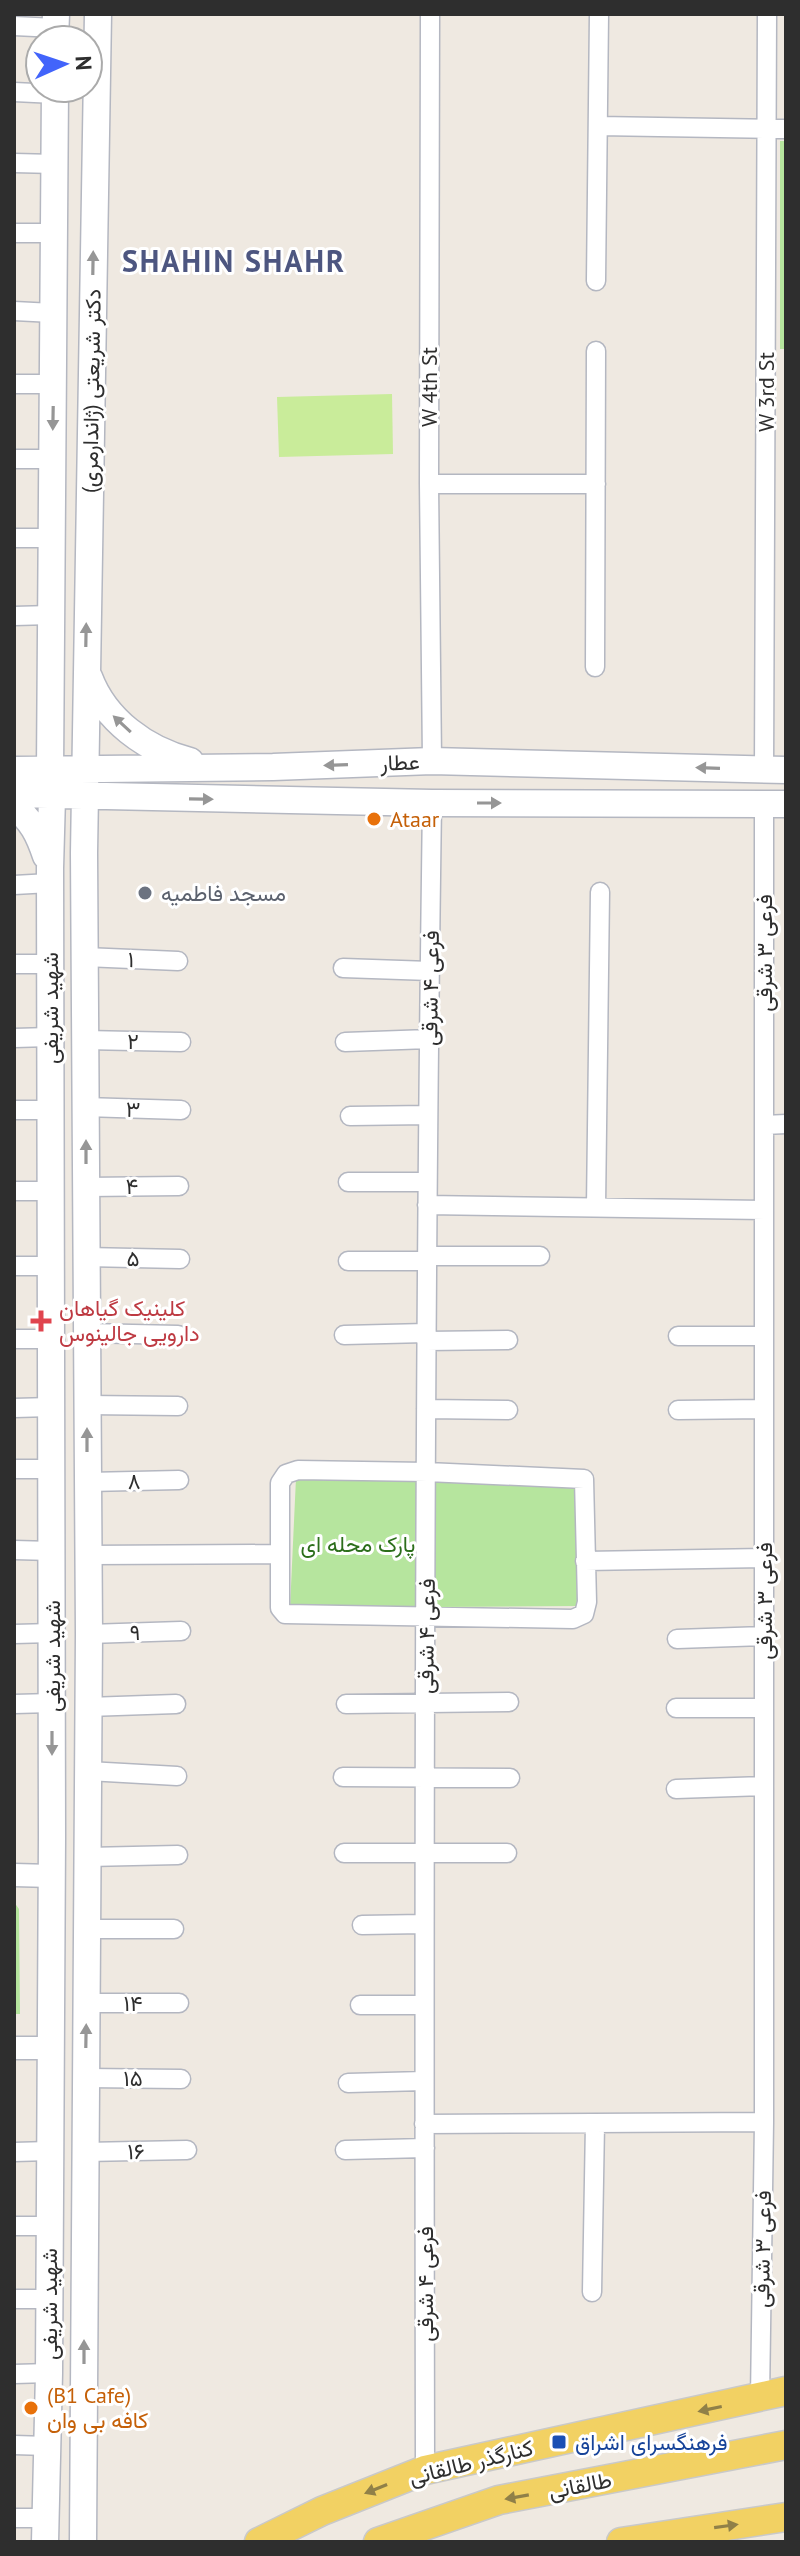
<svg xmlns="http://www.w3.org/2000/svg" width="800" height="2556" font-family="'PT Sans',Vazirmatn,sans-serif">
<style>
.green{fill:#b6e59e}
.pitch{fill:#c9ec9a}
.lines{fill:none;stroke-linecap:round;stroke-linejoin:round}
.minor-casing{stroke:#b4b7c1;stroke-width:21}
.tertiary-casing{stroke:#b4b7c1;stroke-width:25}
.secondary-casing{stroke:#b4b7c1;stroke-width:29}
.primary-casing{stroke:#c9c9c9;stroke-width:31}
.minor{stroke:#fff;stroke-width:18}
.tertiary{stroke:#fff;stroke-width:22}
.secondary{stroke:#fff;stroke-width:26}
.primary{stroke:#f2d163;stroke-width:28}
.oneway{fill:#969696}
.oneway2{fill:#908048}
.food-dot{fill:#e8710a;stroke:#fff;stroke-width:3}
.worship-dot{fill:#6b7280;stroke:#fff;stroke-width:3}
.health-dot{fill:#e0444e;stroke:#fff;stroke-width:3}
.transit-dot{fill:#1a4fb4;stroke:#fff;stroke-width:3}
.labels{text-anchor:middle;stroke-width:6;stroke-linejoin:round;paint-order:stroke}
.street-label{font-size:22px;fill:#2e2e2e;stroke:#fff}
.food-label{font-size:22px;fill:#c56008;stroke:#fff;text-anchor:start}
.worship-label{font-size:22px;fill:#5b616d;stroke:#fff;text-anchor:start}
.health-label{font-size:22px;fill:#be3a42;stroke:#fff;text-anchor:start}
.park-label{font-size:22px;fill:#2c6e1b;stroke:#fff}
.transit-label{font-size:22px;fill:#164399;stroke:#fff;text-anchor:start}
.district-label{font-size:30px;font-weight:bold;letter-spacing:2px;fill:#4d5680;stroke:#fff}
</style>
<rect width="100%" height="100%" fill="#efe9e1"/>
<path class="green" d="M780 141H786V349H780Z
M296 1478 576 1487 577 1606 290 1608Z
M14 1902 19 1909 20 2014H14Z"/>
<path class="pitch" d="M392 394 393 454 279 457 277 397Z"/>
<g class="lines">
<defs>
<path id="minor" d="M430 14 429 484 432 761
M14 26 56 28
M14 92 55 94
M599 126 786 129
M14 163 55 164
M14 233H54
M596 281 599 14
M14 311 53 313
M14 384H53
M14 459H52
M429 484H596
M14 538H52
M14 616 51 615
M595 667 596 351
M764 770 767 14
M14 885 50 883
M85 957 178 961
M14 964H50
M343 968 430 971
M14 1038 50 1037
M85 1040 181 1042
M345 1042 429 1039
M85 1107 181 1110
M14 1110H50
M350 1116 428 1115
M764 1125 786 1124
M348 1182H427
M86 1187 179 1186
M14 1191H51
M427 1205 764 1210
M596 1207 600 892
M426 1256H540
M86 1257 180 1259
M348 1261H426
M14 1266H51
M87 1333 178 1335
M344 1335 426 1333
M678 1336H764
M14 1339H51
M426 1341 508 1340
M87 1405 178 1406
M14 1408 51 1407
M426 1409 508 1410
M678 1410 764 1409
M14 1469H51
M298 1470 427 1472 584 1479 587 1602 584 1614 573 1619 285 1614 280 1608V1483L286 1474Z
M88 1482 179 1480
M14 1550 52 1551
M88 1555 280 1554
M585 1561 764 1558
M14 1634 52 1633
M89 1634 181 1631
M677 1639 764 1636
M14 1704 52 1703
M346 1704 509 1702
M88 1707 176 1704
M676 1708H764
M88 1771 177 1776
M343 1777 510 1778
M676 1789 764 1786
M344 1853H507
M88 1857 178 1855
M362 1925 423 1924
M87 1929H174
M86 2003H179
M360 2005H424
M86 2078 181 2079
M348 2083 424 2081
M424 2124 764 2122
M345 2150 425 2148
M14 2152 49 2151
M85 2152 187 2150
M14 2226H49
M592 2292 595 2124
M14 2299H49
M14 2374 49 2373
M760 2398 764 2122V804
M14 2445 47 2446
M425 2470C424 1914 424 1359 432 803
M14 2518H46"/>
<path id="tertiary" d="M14 1875 52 1876
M14 2048H50"/>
<path id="secondary" d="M55 40 56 14
M89 677C105 720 146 750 190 761
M14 770 273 767 432 761 786 770
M14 794 432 803 786 804
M14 807C32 820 39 835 46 856
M45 2542 49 2373 52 1838 50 868 52 797 50 770 55 88
M83 2542 89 1634 84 853 98 14"/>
<path id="primary" d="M259 2542 322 2511 425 2470 786 2391
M378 2542 499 2500 786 2445
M621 2542 786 2517"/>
</defs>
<use href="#minor" class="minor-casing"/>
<use href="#tertiary" class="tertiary-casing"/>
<use href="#secondary" class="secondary-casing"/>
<use href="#primary" class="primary-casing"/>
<use href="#minor" class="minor"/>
<use href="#tertiary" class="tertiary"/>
<use href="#secondary" class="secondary"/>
<use href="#primary" class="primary"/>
</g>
<defs><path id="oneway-solid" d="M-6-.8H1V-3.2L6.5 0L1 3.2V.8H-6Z" transform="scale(2)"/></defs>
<g class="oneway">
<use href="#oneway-solid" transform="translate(93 263) rotate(-89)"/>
<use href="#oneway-solid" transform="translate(53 418) rotate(91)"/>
<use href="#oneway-solid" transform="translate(86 635) rotate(-89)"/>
<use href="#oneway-solid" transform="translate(122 724) rotate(-137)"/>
<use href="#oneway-solid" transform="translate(336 765) rotate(178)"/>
<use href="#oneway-solid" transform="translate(708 768) rotate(-178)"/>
<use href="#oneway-solid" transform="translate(201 799) rotate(1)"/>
<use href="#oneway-solid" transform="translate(489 803)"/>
<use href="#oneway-solid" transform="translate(86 1152) rotate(-90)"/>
<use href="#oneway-solid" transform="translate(87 1440) rotate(-90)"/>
<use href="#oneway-solid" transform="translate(52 1743) rotate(90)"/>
<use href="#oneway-solid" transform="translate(86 2036) rotate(-89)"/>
<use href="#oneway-solid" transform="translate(84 2352) rotate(-90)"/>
</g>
<g class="oneway2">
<use href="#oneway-solid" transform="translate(710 2409) rotate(168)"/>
<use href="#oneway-solid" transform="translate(376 2489) rotate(158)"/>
<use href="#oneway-solid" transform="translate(517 2497) rotate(170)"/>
<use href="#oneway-solid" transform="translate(726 2526) rotate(-8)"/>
</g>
<g class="food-dot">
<circle cx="374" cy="819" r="8"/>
<circle cx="31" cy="2408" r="8"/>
</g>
<circle class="worship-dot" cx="145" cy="893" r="8"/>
<path class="health-dot" d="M37 1309h8v8h8v8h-8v8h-8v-8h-8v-8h8z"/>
<rect class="transit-dot" x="551" y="2434" width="16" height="16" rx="4"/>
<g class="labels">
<g class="street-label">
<text transform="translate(429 387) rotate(-90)" y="8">W 4th St</text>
<text transform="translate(91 391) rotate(-89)" y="8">دکتر شریعتی (ژاندارمری)</text>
<text transform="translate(766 392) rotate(-90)" y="8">W 3rd St</text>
<text transform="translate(400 762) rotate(-2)" y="8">عطار</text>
<text transform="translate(764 953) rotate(-90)" y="8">فرعی ۳ شرقی</text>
<text transform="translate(131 959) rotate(2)" y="8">۱</text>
<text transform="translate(430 988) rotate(-89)" y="8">فرعی ۴ شرقی</text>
<text transform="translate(50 1008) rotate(-90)" y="8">شهید شریفی</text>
<text transform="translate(133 1041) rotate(1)" y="8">۲</text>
<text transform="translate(133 1109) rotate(2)" y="8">۳</text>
<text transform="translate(132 1186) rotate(-1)" y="8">۴</text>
<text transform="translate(133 1258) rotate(1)" y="8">۵</text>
<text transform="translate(134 1481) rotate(-1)" y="8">۸</text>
<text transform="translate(764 1601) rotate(-90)" y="8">فرعی ۳ شرقی</text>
<text transform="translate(135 1632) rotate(-2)" y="8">۹</text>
<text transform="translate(426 1636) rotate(-89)" y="8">فرعی ۴ شرقی</text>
<text transform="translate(52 1656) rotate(-90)" y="8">شهید شریفی</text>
<text x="133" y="2011">۱۴</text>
<text x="133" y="2086">۱۵</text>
<text transform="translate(136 2151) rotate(-1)" y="8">۱۶</text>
<text transform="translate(762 2249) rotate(-89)" y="8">فرعی ۳ شرقی</text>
<text transform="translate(425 2284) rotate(-90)" y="8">فرعی ۴ شرقی</text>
<text transform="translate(49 2304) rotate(-90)" y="8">شهید شریفی</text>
<text transform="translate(471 2462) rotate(-14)" y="8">کنارگذر طالقانی</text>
<text transform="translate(580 2485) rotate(-11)" y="8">طالقانی</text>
</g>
<g class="food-label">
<text x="390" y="827">Ataar</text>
<text x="47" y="2403">(B1 Cafe)<tspan x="47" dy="25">کافه بی وان</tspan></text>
</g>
<g class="worship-label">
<text x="161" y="901">مسجد فاطمیه</text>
</g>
<g class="health-label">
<text x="59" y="1316">کلینیک گیاهان<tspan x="59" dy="25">دارویی جالینوس</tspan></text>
</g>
<g class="park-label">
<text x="358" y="1552">پارک محله ای</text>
</g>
<g class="transit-label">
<text x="575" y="2450">فرهنگسرای اشراق</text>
</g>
<g class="district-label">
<text x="234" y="272">SHAHIN SHAHR</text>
</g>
</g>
<rect width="800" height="2556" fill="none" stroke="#2e2e2e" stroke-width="32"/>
<g transform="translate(64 64) rotate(87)"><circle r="38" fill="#ffffff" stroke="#ababab" stroke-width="2"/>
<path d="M0-6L14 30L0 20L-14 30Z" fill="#4264fb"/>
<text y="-12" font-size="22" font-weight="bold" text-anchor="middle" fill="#2e2e2e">N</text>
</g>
</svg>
